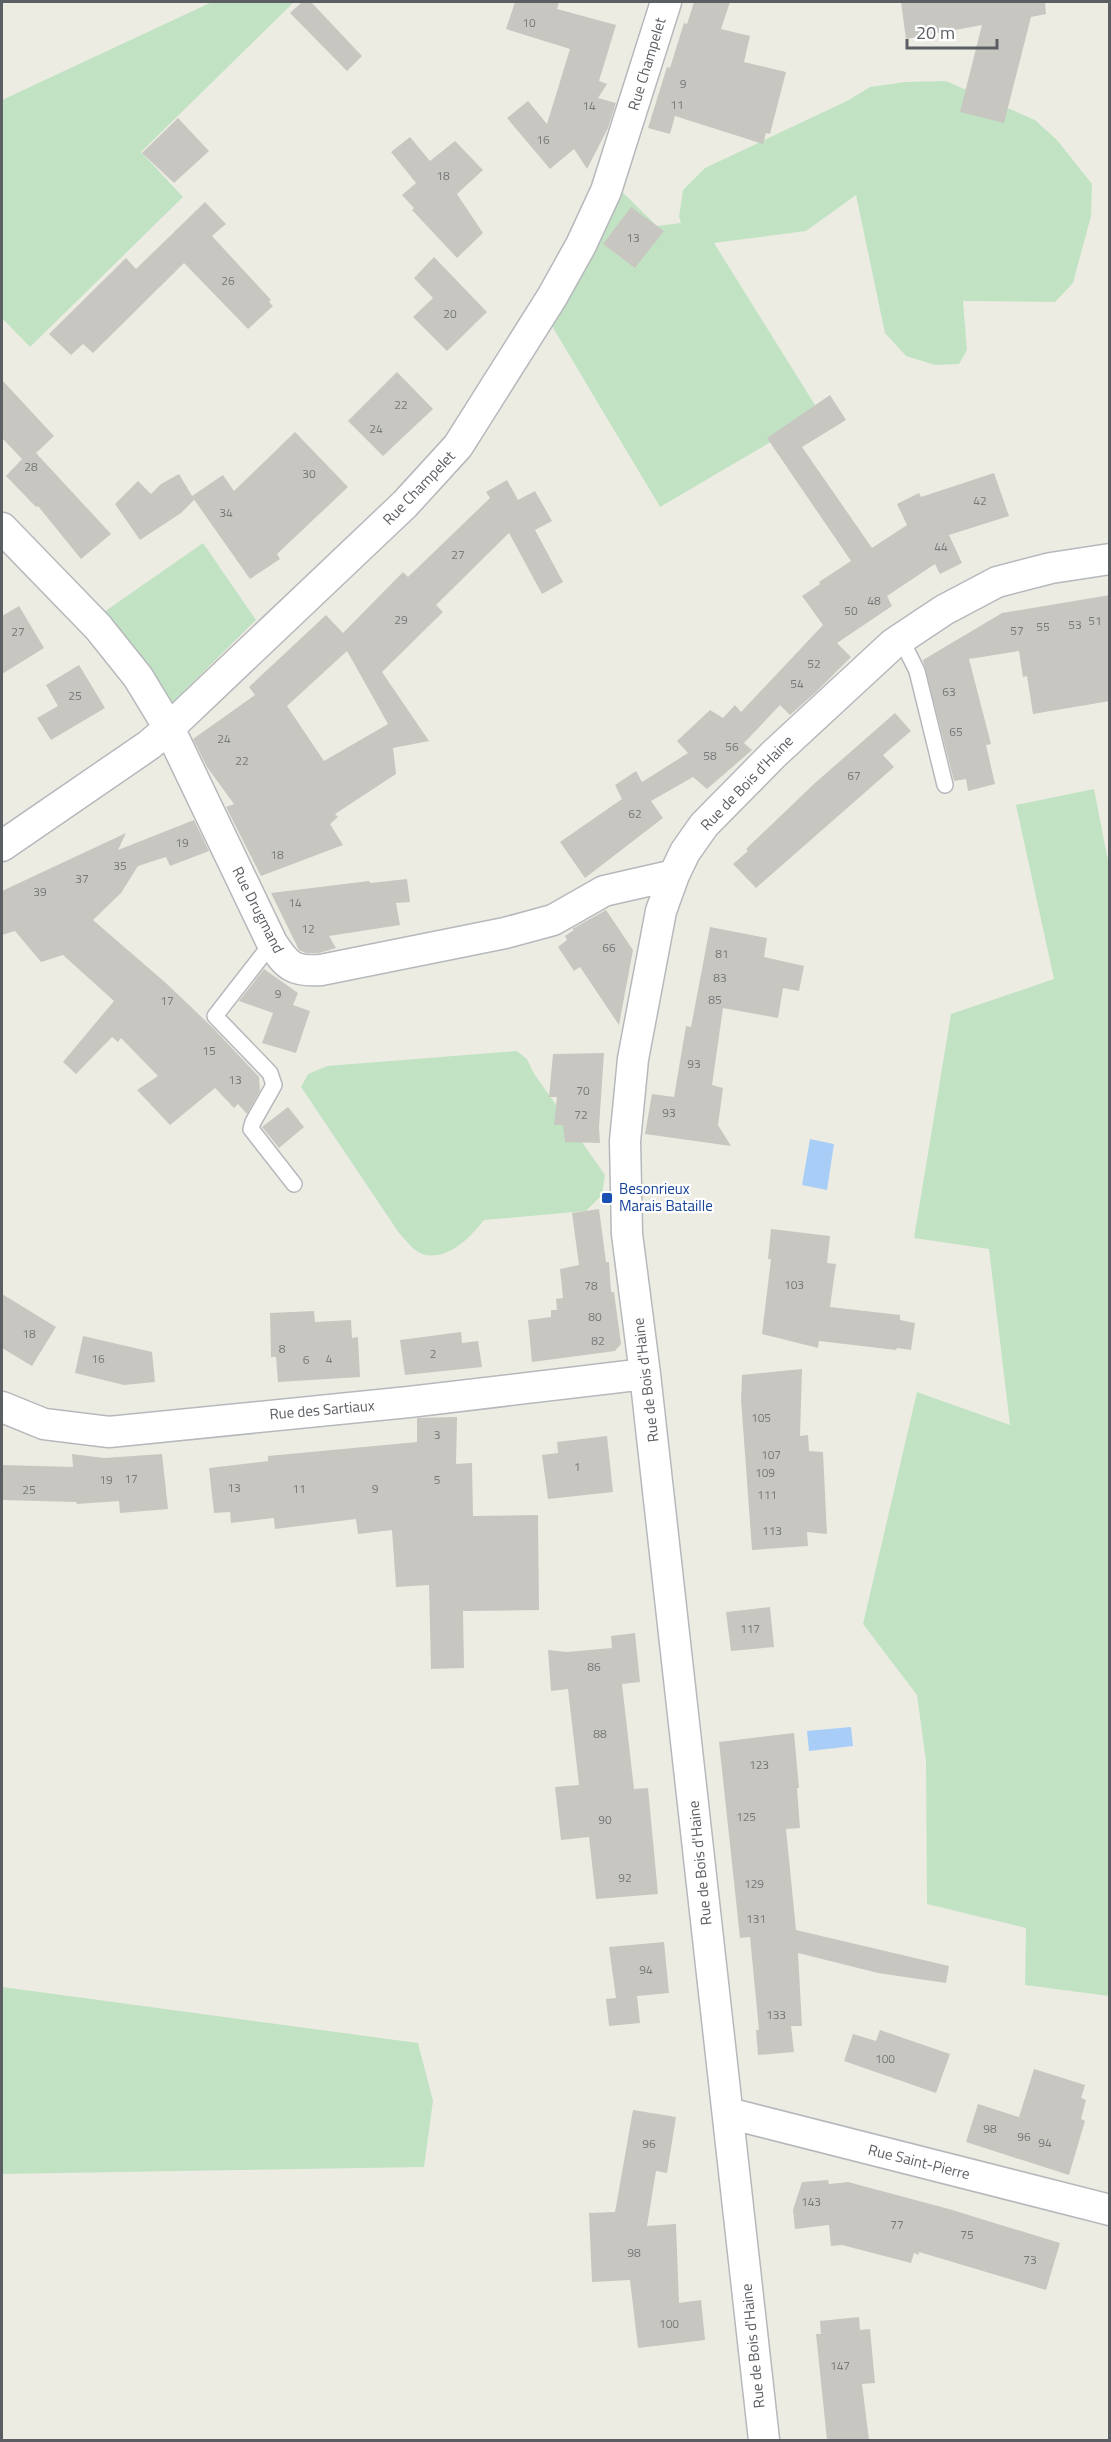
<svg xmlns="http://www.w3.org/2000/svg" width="1111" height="2442" font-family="'Titillium Web',sans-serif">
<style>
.green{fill:#c1e3c4}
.water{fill:#a8cef8}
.building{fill:#c8c6c0;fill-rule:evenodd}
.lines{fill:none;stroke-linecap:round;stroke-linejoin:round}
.service-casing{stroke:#b6b8bc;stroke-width:18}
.minor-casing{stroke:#b6b8bc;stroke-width:33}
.service{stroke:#fff;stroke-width:15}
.minor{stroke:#fff;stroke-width:30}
.transit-dot{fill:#1a4fb4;stroke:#fff;stroke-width:2}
.labels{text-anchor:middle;stroke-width:4.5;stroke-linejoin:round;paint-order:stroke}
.number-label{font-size:12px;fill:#76787a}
.street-label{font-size:15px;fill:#5b5e63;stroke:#fff}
.transit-label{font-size:15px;fill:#164399;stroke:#fff;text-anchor:start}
</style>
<rect width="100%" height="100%" fill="#edece3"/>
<path class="green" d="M212 2H294L141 152 183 197 30 347 2 318V100Z
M946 81 1035 120 1057 140 1092 184 1091 216 1073 283 1055 302 963 301 967 350 959 364 935 365 906 356 885 333 856 195 806 231 714 243 820 413 660 507 543 311 610 180 657 226 681 223 679 217 683 190 705 168 849 100 870 87 905 82Z
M203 543 256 620 172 703 104 612Z
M1094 789 1110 871 1109 1996 1025 1985 1026 1928 927 1904 926 1761 917 1695 863 1624 917 1392 1010 1425 989 1249 914 1238 951 1014 1054 979 1016 805Z
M517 1051 527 1059 533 1072 605 1175 602 1195 586 1211 484 1220C471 1237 445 1264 420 1253 413 1250 405 1239 399 1233L301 1087 308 1074 327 1066Z
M2 1987 418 2043 433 2101 424 2167 2 2174Z"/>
<path class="water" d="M810 1139 834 1144 827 1190 802 1185Z
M851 1727 853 1746 809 1751 807 1731Z"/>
<path class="building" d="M302 2H311L362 56 347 71 290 13Z
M515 2H559L557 9 616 25 599 81 607 84 598 98 616 103 608 128 587 169 574 149 550 169 507 118 528 101 547 124 570 49 506 29Z
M694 2H730L721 29 750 36 744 62 786 72 770 134 766 133 763 144 675 116 670 134 648 128 667 67 670 68 684 23 687 24Z
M901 2H1045L1046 14 1031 17 1004 123 960 112 982 25 906 39Z
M178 118 209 151 174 183 142 153Z
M410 137 430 161 455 141 483 170 457 194 483 233 457 258 412 210 414 208 402 195 416 183 391 152Z
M205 202 226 224 212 236 271 300 269 302 273 306 248 329 184 263 93 353 83 344 71 355 49 334 126 258 136 269Z
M631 207 664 231 635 268 603 244Z
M434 257 487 312 447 351 413 317 433 298 414 278Z
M397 372 433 409 383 456 348 421Z
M2 380 54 436 36 453 111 534 81 559 38 506 36 507 6 476 22 459 2 438Z
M830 395 846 420 802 447 872 548 907 525 897 504 919 493 921 497 994 473 1009 516 949 535 962 563 940 574 935 564 887 596 892 606 837 643 851 657 816 692 790 715 780 705 744 743 752 750 707 789 693 777 651 801 663 818 585 878 560 842 622 799 615 785 636 771 642 782 688 753 677 741 710 710 723 718 735 705 741 712 823 625 802 596 820 584 819 582 851 561 767 438Z
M295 432 348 487 277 554 280 559 250 579 193 498 194 500 181 513 140 540 115 504 138 481 151 494 161 484 179 474 192 496 223 475 234 491Z
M507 480 518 500 535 491 552 521 535 530 563 582 542 594 509 533 436 605 443 612 382 672 429 741 393 748 396 774 335 814 338 817 330 824 343 845 261 876 226 807 234 804 207 767 193 739 255 695 249 687 326 615 343 633 403 572 408 577 490 498 486 492ZM347 651 388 724 324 761 287 706Z
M1110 595V701L1033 714 1027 676 1023 677 1019 651 969 659 991 744 986 745 995 784 968 791 966 779 954 781 923 660 1002 613Z
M19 606 44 648 2 674V616Z
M79 665 105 708 51 740 37 718 58 706 46 685Z
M895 713 911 731 883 755 894 767 756 888 733 864 748 851 746 849 815 783Z
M194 820 209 851 170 866 166 857 138 866 121 893 93 920 167 984 213 1028 259 1077 260 1091 247 1114 238 1104 234 1108 215 1088 170 1125 137 1090 158 1076 121 1038 118 1042 112 1037 76 1074 63 1062 114 1001 63 955 41 962 15 931 2 935V891L126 833 118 850Z
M407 879 410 902 396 903 400 925 329 936 336 948 319 953H306L299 950 271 893 369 881 370 883Z
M606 910 633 950 619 1025 580 967 574 971 558 947 567 940 565 936 574 930 572 929Z
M710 927 767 938 764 957 804 966 799 991 783 988 778 1018 723 1008 712 1085 723 1088 718 1125 731 1146 645 1134 652 1094 674 1097 686 1026 691 1027Z
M264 969 298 993 293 1005 310 1011 296 1053 262 1043 273 1013 239 1001Z
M604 1053 599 1127 600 1143 565 1142 563 1125H554L557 1097H549L553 1054Z
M288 1107 304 1127 279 1148 262 1127Z
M599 1209 606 1262H609L611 1292H614L621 1344 615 1351 532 1362 528 1320 551 1317V1310H557L556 1299 563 1298 560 1269 579 1265 572 1213Z
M771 1229 830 1236 827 1263 836 1264 830 1307 900 1315V1320L915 1323 911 1350 897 1348 896 1350 819 1341 818 1348 762 1334 771 1259H768Z
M2 1294 56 1327 32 1366 2 1348Z
M314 1311 315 1322 351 1320 352 1338 358 1337 360 1377 278 1382 276 1357H271L270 1313Z
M461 1332 462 1343 478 1341 482 1367 405 1375 400 1340Z
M83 1336 152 1352 155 1382 124 1385 75 1373Z
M802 1369 800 1436 808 1435 809 1451 823 1452 827 1534 807 1532 808 1546 752 1550 741 1399 742 1375Z
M457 1417 456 1464 472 1463 473 1516 538 1515 539 1610 463 1611 464 1668 431 1669 429 1585 396 1587 392 1530 358 1534 356 1519 275 1529 274 1518 231 1523 230 1512 214 1513 209 1468 268 1461V1456L417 1442V1418Z
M607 1436 613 1492 548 1499 542 1455 558 1453 557 1442Z
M72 1454 104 1458 162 1454 168 1509 120 1513 119 1501 77 1504 76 1502 2 1500V1465L73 1467Z
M770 1607 774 1647 731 1651 726 1612Z
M635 1633 640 1682 622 1684 634 1789 648 1788 658 1894 596 1899 589 1837 561 1840 555 1787 579 1785 568 1689 551 1691 548 1650 567 1652 612 1648 611 1636Z
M794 1733 799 1788H797L800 1828 786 1829 796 1930 949 1966 946 1983 878 1973 798 1953 802 2026H791L794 2052 758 2055 756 2030H759L750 1937 740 1938 719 1742Z
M664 1942 669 1993 616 1998 609 1947Z
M637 1996 640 2023 609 2026 606 1999Z
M880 2030 950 2054 936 2093 844 2061 853 2034 876 2041Z
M1034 2069 1085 2085 1081 2098 1086 2100 1081 2119 1085 2121 1069 2175 966 2142 978 2104 1019 2117Z
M633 2110 676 2117 667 2173 656 2171 647 2226 676 2224 679 2303 701 2300 705 2340 638 2348 630 2280 592 2282 589 2213 615 2212Z
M828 2180 829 2184 848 2182 949 2209 1060 2243 1046 2290 919 2252V2255L914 2253 911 2263 842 2245 831 2246 829 2225 795 2229 793 2210 802 2182Z
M859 2317 860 2330 870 2329 875 2383 862 2384 869 2440H827L816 2334H821L820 2321Z"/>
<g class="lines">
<defs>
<path id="service" d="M901 639 917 671 945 785
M272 943 215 1016 270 1073 274 1085 253 1122 251 1129 294 1184"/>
<path id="minor" d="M2 528 98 627 138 677 169 728 272 943C287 966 293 972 321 970L505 933 553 920 604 891 674 875
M2 846 149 745 169 728 405 504 458 446 552 297 581 245 606 191 666 2
M2 1407 44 1424 109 1432 409 1402 645 1374
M728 2113 1110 2210
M764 2440 645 1374 627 1234 625 1141 633 1059 661 911 674 875 685 852 704 825 774 754 893 644 944 610 997 582 1051 568 1110 559"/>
</defs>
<use href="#service" class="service-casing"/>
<use href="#minor" class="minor-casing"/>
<use href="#service" class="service"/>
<use href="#minor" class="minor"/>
</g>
<rect class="transit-dot" x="601" y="1192" width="12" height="12" rx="3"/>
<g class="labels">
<g class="number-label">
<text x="529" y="27">10</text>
<text x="683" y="88">9</text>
<text x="677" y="109">11</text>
<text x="589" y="110">14</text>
<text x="543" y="144">16</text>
<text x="443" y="180">18</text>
<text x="633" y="242">13</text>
<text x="228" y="285">26</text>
<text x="450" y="318">20</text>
<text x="401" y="409">22</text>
<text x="376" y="433">24</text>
<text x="31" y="471">28</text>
<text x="309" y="478">30</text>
<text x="980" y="505">42</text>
<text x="226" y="517">34</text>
<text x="941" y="551">44</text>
<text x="458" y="559">27</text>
<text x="874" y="605">48</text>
<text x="851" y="615">50</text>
<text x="401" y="624">29</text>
<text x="1095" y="625">51</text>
<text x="1075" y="629">53</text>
<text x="1043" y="631">55</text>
<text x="1017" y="635">57</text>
<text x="18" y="636">27</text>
<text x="814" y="668">52</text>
<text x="797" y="688">54</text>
<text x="949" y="696">63</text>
<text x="75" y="700">25</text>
<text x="956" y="736">65</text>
<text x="224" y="743">24</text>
<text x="732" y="751">56</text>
<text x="710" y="760">58</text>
<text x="242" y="765">22</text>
<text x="854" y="780">67</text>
<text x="635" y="818">62</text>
<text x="182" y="847">19</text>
<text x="277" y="859">18</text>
<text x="120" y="870">35</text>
<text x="82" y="883">37</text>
<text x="40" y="896">39</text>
<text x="295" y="907">14</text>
<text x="308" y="933">12</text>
<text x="609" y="952">66</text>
<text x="722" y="958">81</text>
<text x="720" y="982">83</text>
<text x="278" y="998">9</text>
<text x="715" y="1004">85</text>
<text x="167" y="1005">17</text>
<text x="209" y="1055">15</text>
<text x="694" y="1068">93</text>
<text x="235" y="1084">13</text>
<text x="583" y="1095">70</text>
<text x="669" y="1117">93</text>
<text x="581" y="1119">72</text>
<text x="794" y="1289">103</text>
<text x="591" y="1290">78</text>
<text x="595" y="1321">80</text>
<text x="29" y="1338">18</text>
<text x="598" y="1345">82</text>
<text x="282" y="1353">8</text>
<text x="433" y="1358">2</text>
<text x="98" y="1363">16</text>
<text x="329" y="1363">4</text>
<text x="306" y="1364">6</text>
<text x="761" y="1422">105</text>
<text x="437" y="1439">3</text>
<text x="771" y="1459">107</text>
<text x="577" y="1471">1</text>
<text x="765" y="1477">109</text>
<text x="131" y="1483">17</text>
<text x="106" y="1484">19</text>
<text x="437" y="1484">5</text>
<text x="234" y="1492">13</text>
<text x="299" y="1493">11</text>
<text x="375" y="1493">9</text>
<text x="29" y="1494">25</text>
<text x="767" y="1499">111</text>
<text x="772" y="1535">113</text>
<text x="750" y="1633">117</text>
<text x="594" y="1671">86</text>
<text x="600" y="1738">88</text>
<text x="759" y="1769">123</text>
<text x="746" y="1821">125</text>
<text x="605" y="1824">90</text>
<text x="625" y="1882">92</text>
<text x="754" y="1888">129</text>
<text x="756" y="1923">131</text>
<text x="646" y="1974">94</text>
<text x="776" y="2019">133</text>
<text x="885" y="2063">100</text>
<text x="990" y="2133">98</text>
<text x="1024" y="2141">96</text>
<text x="1045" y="2147">94</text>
<text x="649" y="2148">96</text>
<text x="811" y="2206">143</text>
<text x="897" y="2229">77</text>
<text x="967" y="2239">75</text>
<text x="634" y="2257">98</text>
<text x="1030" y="2264">73</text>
<text x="669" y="2328">100</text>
<text x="840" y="2370">147</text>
</g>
<g class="street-label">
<text transform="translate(647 64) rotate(-73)" y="5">Rue Champelet</text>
<text transform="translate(419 488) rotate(-46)" y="5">Rue Champelet</text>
<text transform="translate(747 783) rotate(-46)" y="5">Rue de Bois d'Haine</text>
<text transform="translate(258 910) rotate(63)" y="5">Rue Drugmand</text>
<text transform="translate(646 1380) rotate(-97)" y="5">Rue de Bois d'Haine</text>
<text transform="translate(322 1410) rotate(-5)" y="5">Rue des Sartiaux</text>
<text transform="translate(700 1863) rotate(-96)" y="5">Rue de Bois d'Haine</text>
<text transform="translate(919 2162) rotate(14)" y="5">Rue Saint-Pierre</text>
<text transform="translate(753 2346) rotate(-96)" y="5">Rue de Bois d'Haine</text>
</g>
<g class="transit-label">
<text x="619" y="1194">Besonrieux<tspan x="619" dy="17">Marais Bataille</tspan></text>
</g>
</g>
<rect width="1111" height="2442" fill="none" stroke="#5b5e63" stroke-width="6"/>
<path d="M907 39v9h90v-9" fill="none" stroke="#5b5e63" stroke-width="3"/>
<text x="916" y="39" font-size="18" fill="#5b5e63" stroke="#ffffff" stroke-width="4.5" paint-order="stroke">20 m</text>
</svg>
